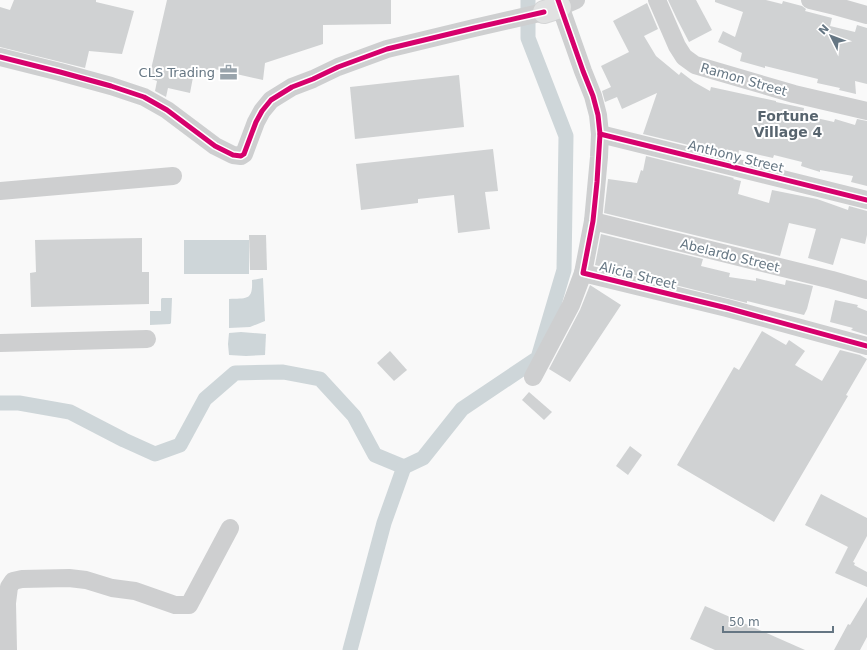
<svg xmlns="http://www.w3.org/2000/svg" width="867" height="650" font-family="'DejaVu Sans',sans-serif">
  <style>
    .water { fill: #ced6d9 }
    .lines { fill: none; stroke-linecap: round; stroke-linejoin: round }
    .canal { stroke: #ced6d9; stroke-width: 15 }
    .building { fill: #d0d2d3 }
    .major-casing { stroke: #d5d6d7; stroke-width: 24 }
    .minor { stroke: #cecfd0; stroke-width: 18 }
    .major { stroke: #e1e2e2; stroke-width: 22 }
    .cycleway-casing { stroke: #fff; stroke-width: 8 }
    .cycleway { stroke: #d6006c; stroke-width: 5 }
    .labels { text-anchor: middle; stroke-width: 4; stroke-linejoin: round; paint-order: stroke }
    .poi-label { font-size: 13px; fill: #657683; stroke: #fff; text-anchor: end }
    .street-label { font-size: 13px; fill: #657683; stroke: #fff }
    .neighbourhood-label { font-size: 14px; font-weight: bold; fill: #57646e; stroke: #fff }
  </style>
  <rect width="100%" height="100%" fill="#f9f9f9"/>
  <g class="water">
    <rect x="184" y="240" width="65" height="34"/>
    <path d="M263,278l2,43 -15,6 -21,1v-29c18,-1 24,2 23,-19z"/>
    <path d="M162,298h10l-1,25 -1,1 -20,1v-14h11v-12z"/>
    <path d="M241,332l25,2 -1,21 -19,1 -17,-1 -1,-11 1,-11z"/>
  </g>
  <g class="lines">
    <g class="canal">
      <path d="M0,403h19l51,9 54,28 31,14 25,-9 25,-46 30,-26 48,-1 37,7 34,37 21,39 29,12 19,-9 39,-49 76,-51 26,-88 2,-134 -38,-98v-38"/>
      <path d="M350,650l34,-127 20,-56"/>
    </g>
  </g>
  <g class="building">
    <path d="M14,0h82v2l38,9 -12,43 -33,-3 -4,17 -85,-21v-40l10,3z"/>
    <path d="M167,0h224v24l-68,1v19l-58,19 -2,17 -53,-12 -1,7 -15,-3 -4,21 -22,-5 -2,9 -11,-6 2,-10 -8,-3z"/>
    <path d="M668,0h28l16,30 -23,12 -12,-23z"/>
    <path d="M715,0h51l16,4 1,-3 19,5 4,3 -1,2 27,7 -2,8 25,6 2,-7 10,3v56l-12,-3 1,13 -17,-4 1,-2 -23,-5 1,-4 -53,-13v2l-25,-7 2,-8 -24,-11 5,-11 12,6 8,-25 -28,-10z"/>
    <path d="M647,3l11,26 -14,7 12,20 23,19 2,-3 13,10 16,9 1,-4 65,14v1l28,6 -1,7 31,7 1,-3 20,6 2,-6 10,2v65l-16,-4 2,-6 -33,-6v2l-19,-6 1,-4 -28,-7 -1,3 -34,-8 -1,7 -95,-23 14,-41 -35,16 -5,-12 -12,5 -3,-11 9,-4 -10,-21 28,-14 -16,-31z"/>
    <path d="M459,75l5,52 -109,12 -5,-52z"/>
    <path d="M493,149l5,42 -13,1 5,37 -32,4 -4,-38 -36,4v4l-57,7 -5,-46z"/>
    <path d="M646,156l88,22 -1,1 8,2 -3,13 31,9 3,-13 45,9 31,11 1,-4 18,5v24l-2,9 -24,-6 -8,27 -25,-7 8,-29 -27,-6 -9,33 -176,-43 4,-34 29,4 4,-13 2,1z"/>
    <path d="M601,234l102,25 -2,7 29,7 -1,4 27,4v-3l29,7 1,-5 27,6 -6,23 -3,6 -57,-14v2l-152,-38z"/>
    <path d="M249,235h17l1,35h-17z"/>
    <path d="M142,238v34h7v32l-118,3 -1,-34 6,-1 -1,-32z"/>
    <path d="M590,285l31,20 -51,77 -21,-13 31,-59z"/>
    <path d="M835,300l23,5 -1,2 10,4v24l-16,-5 2,-2 -23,-6z"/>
    <path d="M762,331l24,14 3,-5 16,11 -10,14 27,16 18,-31 20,5 7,4 -21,36 2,1 -74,126 -97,-57 57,-98 5,3z"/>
    <path d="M390,351l17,19 -13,11 -17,-18z"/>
    <path d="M529,392l23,20 -8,8 -22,-20z"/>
    <path d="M630,446l12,9 -14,20 -12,-9z"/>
    <path d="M821,494l46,24v18l-14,26 2,1 -1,2 13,7v15l-32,-14 13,-26 -43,-22z"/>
    <path d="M867,597v40l-7,13h-26l14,-26 2,1z"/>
    <path d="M705,606l100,44h-90l-25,-11z"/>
  </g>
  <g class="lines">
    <defs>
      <path id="major" d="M544,12l16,-5"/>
    </defs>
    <use href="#major" class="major-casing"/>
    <g class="minor">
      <path d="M657,0l20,46 7,11 11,8 99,29 73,17"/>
      <path d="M810,0l25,6 32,9"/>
      <path d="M560,7l16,-7"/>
      <path d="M0,57l60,15 51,14 33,11 23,13 48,36 18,9 8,1 3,-2 12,-32 6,-11 9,-11 21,-13 21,-8 25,-12 49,-18 87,-21 70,-16"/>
      <path d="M600,134l267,66"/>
      <path d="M0,191l173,-15"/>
      <path d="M593,221l239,59 35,10"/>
      <path d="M583,273l144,35 140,38"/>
      <path d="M0,343l147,-4"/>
      <path d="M533,377l38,-72 12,-32 10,-52 6,-64 1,-23 -2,-19 -5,-19 -10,-25 -25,-71"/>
      <path d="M8,650l-1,-47 2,-16 4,-6 9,-2 47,-1 17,2 26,8 23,3 40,14h14l41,-77"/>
    </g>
    <use href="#major" class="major"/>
    <defs>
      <g id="cycleway">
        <path d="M558,0l25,71 10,25 5,19 2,19 -3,48 -4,39 -10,52 144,35 140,38"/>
        <path d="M0,57l60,15 51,14 33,11 23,13 48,36 18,9 8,1 3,-2 12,-32 6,-11 9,-11 21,-13 21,-8 25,-12 49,-18 87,-21 70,-16"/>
        <path d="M600,134l267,66"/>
      </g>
    </defs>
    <use href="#cycleway" class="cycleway-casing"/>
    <use href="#cycleway" class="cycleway"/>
  </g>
  <defs>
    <symbol id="office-bare" viewBox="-9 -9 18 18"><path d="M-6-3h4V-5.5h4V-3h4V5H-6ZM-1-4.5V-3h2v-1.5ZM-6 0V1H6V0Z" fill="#99a4ac" stroke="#fff" stroke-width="2.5" paint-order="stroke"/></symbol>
  </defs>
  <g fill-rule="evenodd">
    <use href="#office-bare" x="216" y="60" width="25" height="25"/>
  </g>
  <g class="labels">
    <g class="poi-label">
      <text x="215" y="77">CLS Trading</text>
    </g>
    <g class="street-label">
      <text transform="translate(744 79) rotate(16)" y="5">Ramon Street</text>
      <text transform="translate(736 156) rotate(14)" y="5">Anthony Street</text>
      <text transform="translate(730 255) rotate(14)" y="5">Abelardo Street</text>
      <text transform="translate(638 275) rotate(14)" y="5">Alicia Street</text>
    </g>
    <g class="neighbourhood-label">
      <text x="788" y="121">Fortune<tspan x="788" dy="16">Village 4</tspan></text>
    </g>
  </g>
  <g transform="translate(831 36) rotate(312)" stroke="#ffffff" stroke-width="3" paint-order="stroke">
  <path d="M0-3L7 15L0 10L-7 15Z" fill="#657683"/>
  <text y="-6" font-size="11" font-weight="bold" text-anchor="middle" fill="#657683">N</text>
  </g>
  <path d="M723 626v6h110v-6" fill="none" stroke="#657683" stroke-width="2"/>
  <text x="729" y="626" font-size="12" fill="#657683" stroke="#ffffff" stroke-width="3" paint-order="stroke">50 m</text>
</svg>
